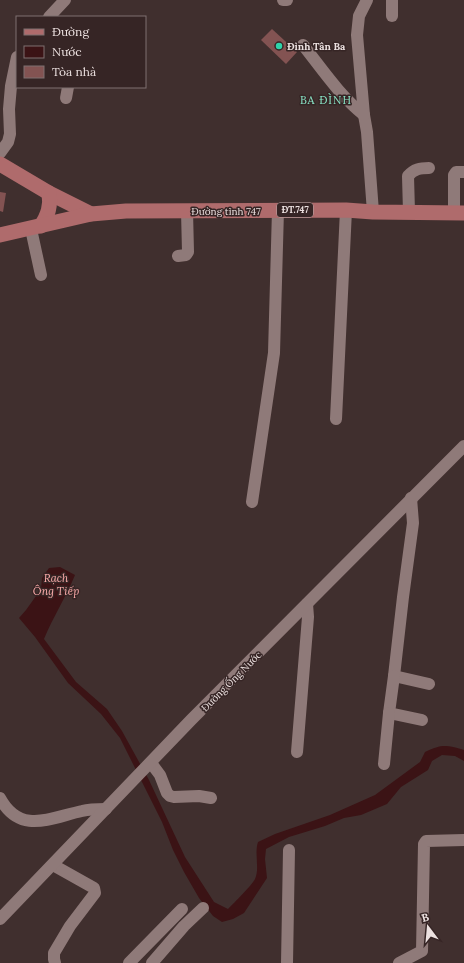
<svg xmlns="http://www.w3.org/2000/svg" width="464" height="963" font-family="Lora,serif">
  <style>
    .water { fill: #3b1315 }
    .building { fill: #835352 }
    .lines { fill: none; stroke-linecap: round; stroke-linejoin: round }
    .minor { stroke: #8f7a79; stroke-width: 12 }
    .major { stroke: #af6b6c; stroke-width: 15 }
    .poi-dot { fill: #2fd4aa; stroke: #362525; stroke-width: 1.5 }
    .labels { text-anchor: middle; stroke-width: 3; stroke-linejoin: round; paint-order: stroke }
    .shield { fill: #362525; stroke: #b5a9a8; stroke-width: 1 }
    .shield-label { font-size: 9px; font-weight: bold; fill: #ece1e0 }
    .poi-label { font-size: 10px; font-weight: bold; fill: #ece1e0; stroke: #362525; text-anchor: start }
    .street-label { font-size: 10px; fill: #ece1e0; stroke: #362525 }
    .neighbourhood-label { font-size: 11px; letter-spacing: 1px; fill: #8ae7c8; stroke: #362525 }
    .water-label { font-size: 11px; font-style: italic; fill: #fcacab; stroke: #362525 }
  </style>
  <rect width="100%" height="100%" fill="#402f2e"/>
  <path class="water" d="M60,567l15,8c-9,22 -22,42 -31,64l32,43 31,27 15,22 27,49 36,77 29,45 14,7c6,-6 24,-24 27,-30 5,-11 -1,-25 3,-37l17,-8 55,-19 45,-20 45,-33 5,-10c17,-8 21,-7 39,-2v11l-9,-5 -13,-1 -10,6 -4,9 -27,17 -14,17 -26,11 -17,3 -19,8 -36,11 -23,12 -1,10 2,19 -23,35 -11,6 -11,3 -9,-6 -14,-18 -15,-26 -11,-22 -11,-28 -42,-84 -19,-24 -33,-31 -33,-46 -16,-19 7,-8 15,-21 1,-11 7,-10z"/>
  <g class="building">
    <path d="M272,29l25,23 -11,12 -25,-24z"/>
    <path d="M0,192l6,1 -3,19 -3,-1z"/>
  </g>
  <g class="lines">
    <g class="minor">
      <path d="M283,0h4"/>
      <path d="M367,0l-8,16 -2,19 7,80 3,17 6,80"/>
      <path d="M392,0v16"/>
      <path d="M49,17l16,-17"/>
      <path d="M303,45c19,24 37,51 61,70"/>
      <path d="M66,98l2,-11"/>
      <path d="M0,153l8,-11 2,-8 -1,-25 2,-23 6,-29"/>
      <path d="M409,212l-1,-36c6,-7 12,-8 21,-8"/>
      <path d="M454,213v-38l2,-3h8"/>
      <path d="M31,229l10,46"/>
      <path d="M178,256l8,-1 2,-3 -1,-41"/>
      <path d="M336,419l10,-209"/>
      <path d="M411,498l2,25 -10,74 -9,79 35,8"/>
      <path d="M252,502l22,-149 4,-143"/>
      <path d="M394,676l-5,37 33,7"/>
      <path d="M297,752l11,-135 -1,-13"/>
      <path d="M151,763l9,12 7,18 3,3 4,1 25,-1 12,2"/>
      <path d="M384,764l5,-51"/>
      <path d="M0,798c20,37 50,20 82,13 8,-2 16,-2 24,-2"/>
      <path d="M53,865l41,23 1,5 -25,33 -16,27v6l1,4"/>
      <path d="M0,919l191,-199 273,-274"/>
      <path d="M129,963l53,-54"/>
      <path d="M152,963l32,-37 19,-18"/>
      <path d="M287,963l2,-113"/>
      <path d="M399,963l23,-12 2,-107 2,-3 38,-1"/>
    </g>
    <g class="major">
      <path d="M0,164l49,29 42,21"/>
      <path d="M41,226c7,-11 10,-20 8,-33"/>
      <path d="M0,235l91,-21 35,-3 220,-1 27,2 91,1"/>
    </g>
  </g>
  <circle class="poi-dot" cx="279" cy="46" r="4"/>
  <g class="labels">
    <rect class="shield" x="277" y="203" width="36" height="14" rx="3"/>
    <g class="shield-label">
      <text x="295" y="213">ĐT.747</text>
    </g>
    <g class="poi-label">
      <text x="287" y="50">Đình Tân Ba</text>
    </g>
    <g class="street-label">
      <text x="226" y="215">Đường tỉnh 747</text>
      <text transform="translate(231 681) rotate(-45)" y="4">Đường Ống Nước</text>
    </g>
    <g class="neighbourhood-label">
      <text x="326" y="104">BA ĐÌNH</text>
    </g>
    <g class="water-label">
      <text x="56" y="582">Rạch<tspan x="56" dy="13">Ông Tiếp</tspan></text>
    </g>
  </g>
  <rect x="16" y="16" width="130" height="72" fill="#362525" stroke="#7f7070"/>
  <rect x="24" y="29" width="20" height="6" fill="#af6b6c" stroke="#7f7070"/>
  <text x="52" y="36" font-size="12" fill="#ece1e0">Đường</text>
  <rect x="24" y="46" width="20" height="12" fill="#3b1315" stroke="#7f7070"/>
  <text x="52" y="56" font-size="12" fill="#ece1e0">Nước</text>
  <rect x="24" y="66" width="20" height="12" fill="#835352" stroke="#7f7070"/>
  <text x="52" y="76" font-size="12" fill="#ece1e0">Tòa nhà</text>
  <g transform="translate(428 927) rotate(344)" stroke="#362525" stroke-width="3" paint-order="stroke">
  <path d="M0-3L7 15L0 10L-7 15Z" fill="#ece1e0"/>
  <text y="-6" font-size="11" font-weight="bold" text-anchor="middle" fill="#ece1e0">B</text>
  </g>
</svg>
